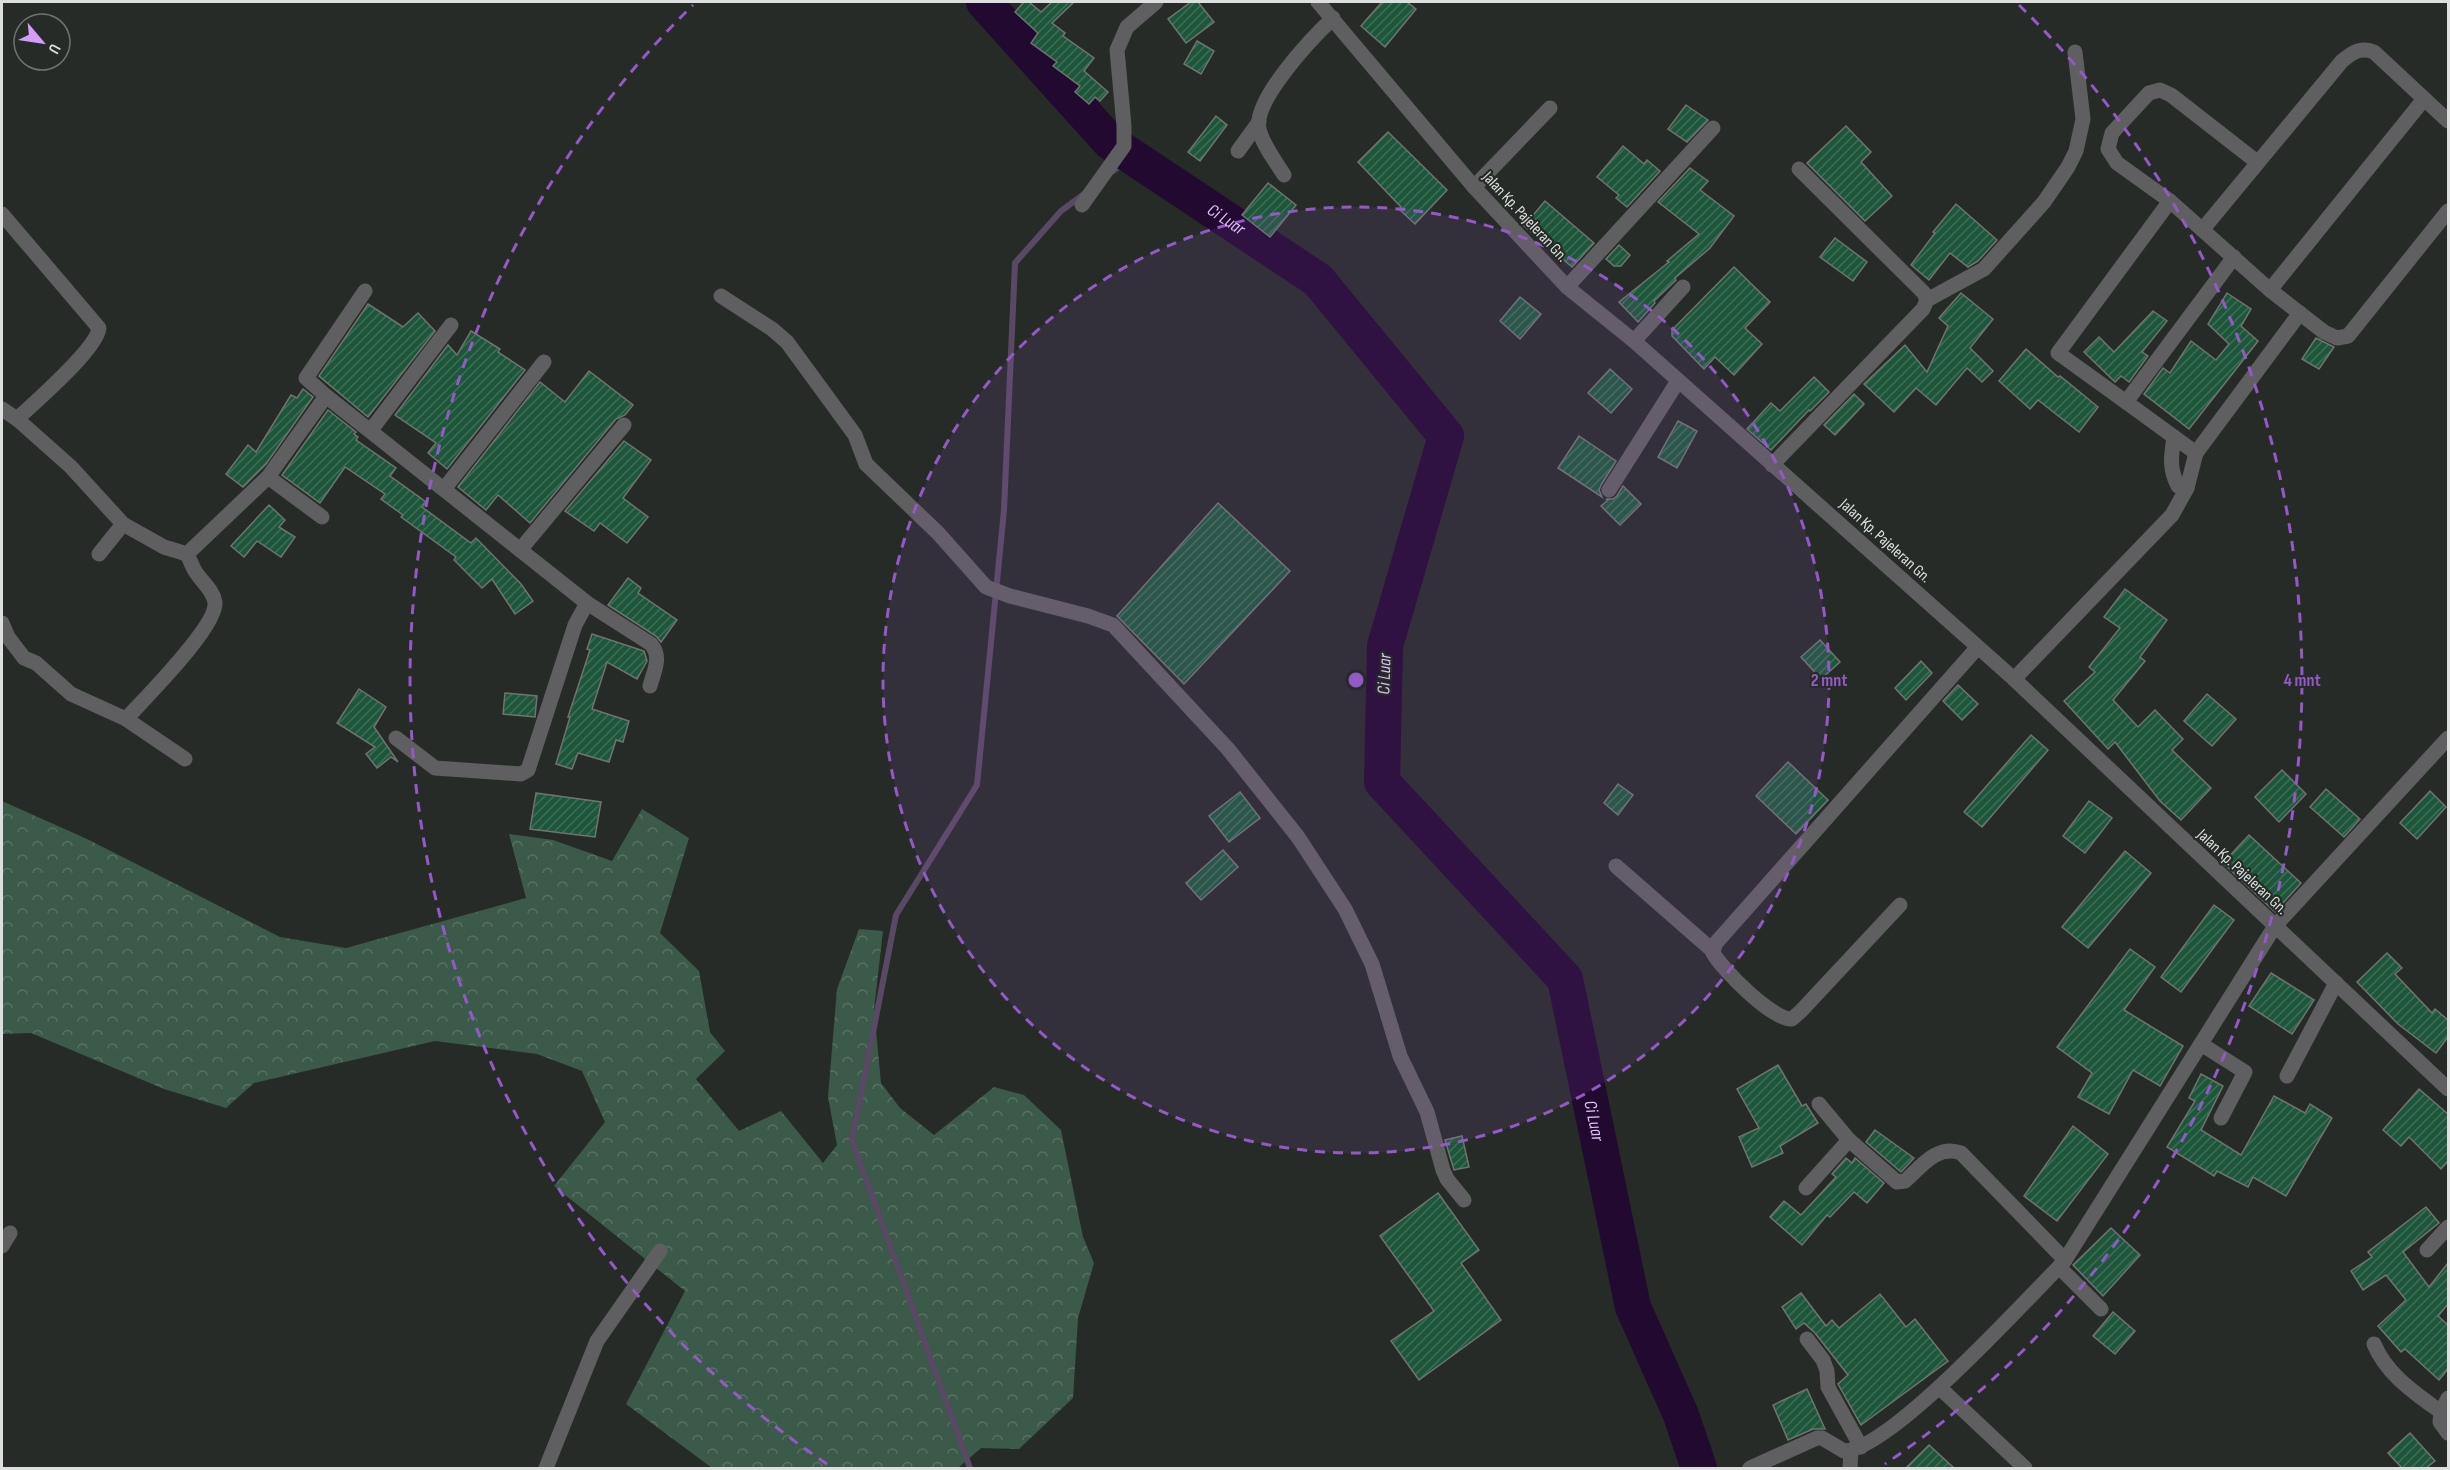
<svg xmlns="http://www.w3.org/2000/svg" width="2450" height="1470" font-family="'Sofia Sans Condensed',sans-serif">
  <style>
    .forest { fill: url(#forest-crowns) }
    .lines { fill: none; stroke-linecap: round; stroke-linejoin: round }
    .stream { stroke: #594964; stroke-width: 6 }
    .river { stroke: #210930; stroke-width: 36 }
    .building { fill: url(#building-hatch); stroke: #6f7471; stroke-width: 1.5 }
    .minor { stroke: #5f5e60; stroke-width: 15 }
    .ring { fill: none; stroke: #9359c6; stroke-width: 3; stroke-dasharray: 10 8 }
    .labels { text-anchor: middle; stroke-width: 4.5; stroke-linejoin: round; paint-order: stroke }
    .street-label { font-size: 16px; fill: #dcdfdd; stroke: #272b28 }
    .water-label { font-size: 18px; font-style: italic; fill: #dfbff8; stroke: #272b28 }
    .centre { fill: #9359c6; stroke: #272b28; stroke-width: 3 }
    .ring-label { font-size: 18px; text-anchor: middle; font-weight: bold; fill: #9359c6; stroke: #272b28; stroke-width: 4.5; stroke-linejoin: round; paint-order: stroke }
  </style>
  <defs>
    <pattern id="forest-crowns" width="20" height="18" patternUnits="userSpaceOnUse" patternTransform="scale(1.5)"><rect width="20" height="18" fill="#3b5a49"/><path d="M2 6a3 3 0 1 1 6 0M12 15a3 3 0 1 1 6 0" fill="none" stroke="#577163"/></pattern>
    <pattern id="building-hatch" width="6" height="6" patternUnits="userSpaceOnUse" patternTransform="scale(1.5)"><rect width="6" height="6" fill="#1e563b"/><path d="M-1 1l2-2M0 6l6-6M5 7l2-2" fill="none" stroke="#3e6e57"/></pattern>
  </defs>
  <rect width="100%" height="100%" fill="#272b28"/>
  <path class="forest" d="M2,801l85,38 193,98 66,11 180,-50 -17,-64 44,6 59,21 30,-52 47,29 -29,95 39,38 11,61 15,19 -29,28 43,52 42,-20 42,52 14,-18 -9,-48 9,-108 22,-60 24,2 -9,78 7,74 19,25 34,27 60,-48 30,8 37,35 22,107 11,26 -16,55 -5,80 -54,51 -38,-1 -23,20h-246l-86,-64 59,-113 -131,-105 51,-64 -23,-51 -45,-17 -102,-13 -181,42 -28,25 -62,-19 -133,-56 -29,1z"/>
  <g class="lines">
    <g class="stream">
      <path d="M1113,171l19,-14"/>
      <path d="M970,1468l-118,-328 44,-225 81,-130 27,-275 11,-247 46,-52 23,-17"/>
    </g>
    <path class="river" id="s1" d="M984,2l126,140 208,138 128,156 -61,210 -3,136 183,197 68,328 48,108 18,53"/>
  </g>
  <g class="building">
    <path d="M1024,2h5l12,10 11,-10h22l-22,21 13,10 -2,3 31,22 -10,13 24,21 -8,9 -5,-4 -6,7 -14,-12 5,-6 -27,-20 4,-4 -26,-19 7,-10 -23,-21z"/>
    <path d="M1191,2h7l16,20 -28,21 -18,-24z"/>
    <path d="M1382,2h25l9,7 -31,38 -24,-21z"/>
    <path d="M1197,41l17,10 -13,23 -17,-10z"/>
    <path d="M1686,105l22,15 -21,22 -19,-13z"/>
    <path d="M1216,116l11,9 -27,36 -12,-9z"/>
    <path d="M1846,126l25,26 -10,10 31,34 -27,25 -58,-58z"/>
    <path d="M1388,132l59,58 -32,34 -16,-15 2,-2 -43,-45z"/>
    <path d="M1623,146l21,18 3,-4 13,11 -33,36 -11,-9 3,-3 -22,-18z"/>
    <path d="M1690,168l18,13 -8,9 34,26 -24,32 -35,30 1,2 -22,21 1,2 -17,19 -19,-20 50,-40 -2,-1 32,-27 -41,-32z"/>
    <path d="M1268,183l28,22 -26,32 -28,-22z"/>
    <path d="M1545,201l49,42 -22,24 -48,-41z"/>
    <path d="M1956,204l41,36 -19,21 -10,6 -18,-14 -21,27 -18,-15 24,-32 -2,-1z"/>
    <path d="M1835,238l32,24 -14,19 -33,-24z"/>
    <path d="M1619,245l11,10 -9,11h-7l-8,-7z"/>
    <path d="M1734,267l36,35 -25,26 17,16 -28,31 -19,-18 -11,12 -32,-33v-6z"/>
    <path d="M1961,293l32,26 -23,29 23,23 -11,11 -15,-14 -31,37 -20,-17 -22,24 -30,-28 41,-39 22,27 21,-46 -9,-8z"/>
    <path d="M2227,293l24,16 -10,17 17,15 -69,88 -45,-35 19,-26 7,5 21,-32 25,19 13,-16 -21,-20z"/>
    <path d="M1520,297l21,17 -21,25 -20,-18z"/>
    <path d="M368,304l35,23 15,-14 17,18 -67,86 -49,-41z"/>
    <path d="M2153,311l14,10 -25,31 6,4 -19,26 -8,-6 -6,6 -31,-30 15,-15 15,15z"/>
    <path d="M471,331l29,18 -2,3 27,18 -78,99 -19,-16 8,-10 -41,-28 53,-70 9,10z"/>
    <path d="M2316,338l18,9 -15,22 -17,-10z"/>
    <path d="M2026,349l32,28 2,-1 38,31 -19,25 -41,-32 -8,9 -31,-28z"/>
    <path d="M1610,369l22,20 -21,24 -23,-20z"/>
    <path d="M589,371l44,34 -8,10 -9,4 -86,104 -32,-28 -12,15 -28,-23 82,-105 25,20z"/>
    <path d="M1814,377l15,15 -19,19 -1,-1 -38,40 -24,-21 24,-26 9,8z"/>
    <path d="M303,389l10,8 -47,67 -23,23 -17,-13 22,-29 8,7 35,-57 6,3z"/>
    <path d="M1854,394l10,10 -29,31 -11,-10z"/>
    <path d="M328,410l28,22 -2,2 4,3 -2,3 40,28 -6,8 36,26 -4,5 49,36 5,-5 45,46 12,17 -18,13 -23,-35 -10,9 -28,-28 2,-3 -55,-40 2,-2 -22,-16 4,-5 -40,-27 -25,36 -38,-28z"/>
    <path d="M1678,421l19,10 -20,37 -19,-11z"/>
    <path d="M1579,436l37,25 -15,24 -2,5 3,7 -44,-29z"/>
    <path d="M624,441l27,19 -28,38 25,19 -21,26 -27,-20 -6,8 -29,-20z"/>
    <path d="M1623,486l18,18 -21,21 -19,-19 7,-6 -2,-1h7l4,-3z"/>
    <path d="M1218,503l72,68 -106,113 -67,-68z"/>
    <path d="M269,505l16,15 -6,7 16,10 -14,20 -24,-16 -13,16 -13,-11z"/>
    <path d="M628,578l13,10 -3,5 39,27 -16,22 -5,-6 -48,-31z"/>
    <path d="M2125,589l42,31 -27,37 5,4 -32,39 25,27 17,-17 28,29 -11,11 39,38 -30,32 -21,-19 -45,-59 -7,7 -44,-48 31,-29 -6,-5 31,-39 -16,-11z"/>
    <path d="M592,634l52,17 3,10 -10,18 -30,-17 -15,47 37,12 -6,21 -7,-2 -7,22 -31,-9 -6,16 -16,-5 14,-47h-2l22,-67 -3,-1z"/>
    <path d="M1820,640l20,22 -19,17 -20,-22z"/>
    <path d="M1921,661l11,12 -26,27 -11,-12z"/>
    <path d="M1958,685l20,19 -16,16 -19,-19z"/>
    <path d="M359,689l27,18 -12,20 24,35 -7,-5 -14,11 -11,-14 9,-7 -38,-24z"/>
    <path d="M505,693l32,3 -2,21 -32,-3z"/>
    <path d="M2207,694l29,25 -24,27 -28,-25z"/>
    <path d="M2031,735l17,15 -66,77 -18,-15z"/>
    <path d="M1788,762l40,38 -32,34 -40,-38z"/>
    <path d="M2282,770l24,24 -27,28 -24,-25z"/>
    <path d="M1618,784l15,11 -15,20 -14,-12z"/>
    <path d="M2326,789l34,30 -16,18 -34,-30z"/>
    <path d="M2430,791l16,16 -29,32 -17,-16z"/>
    <path d="M1240,792l20,26 -31,24 -20,-26z"/>
    <path d="M536,793l65,9 -6,35 -65,-8z"/>
    <path d="M2089,801l23,17 -27,35 -22,-17z"/>
    <path d="M2249,835l52,48 -26,29 -52,-49z"/>
    <path d="M1223,850l15,17 -37,33 -15,-17z"/>
    <path d="M2125,851l26,22 -63,75 -26,-21z"/>
    <path d="M2214,905l20,15 -53,72 -20,-15z"/>
    <path d="M2130,949l25,18 -31,43 59,36 -23,40 -27,-16 -24,44 -31,-17 14,-24 -35,-26z"/>
    <path d="M2387,953l15,15 -7,6 37,39 3,-4 13,11v17l-12,16 -38,-29 -41,-42z"/>
    <path d="M2271,973l43,27 -22,34 -43,-28z"/>
    <path d="M1778,1065l24,41 4,-2 12,19 -38,23 3,7 -31,14 -13,-30 20,-9 -22,-39z"/>
    <path d="M2201,1074l22,12 -22,44 40,25 33,-59 31,17 5,-9 22,14 -46,78 -33,-19 -5,10 -31,-16 -3,5 -47,-29 28,-46 -6,-3z"/>
    <path d="M2419,1089l29,25v47l-7,8 -32,-32 -8,9 -18,-16z"/>
    <path d="M2073,1126l35,28 -51,67 -33,-25z"/>
    <path d="M1875,1130l39,28 -13,14 -35,-30z"/>
    <path d="M1462,1136l7,31 -15,3 -9,-30z"/>
    <path d="M1846,1158l6,5 3,-5 29,25 -17,20 -13,-11 -24,25 -3,-2 -25,30 -32,-28 14,-16 17,14 35,-38 -4,-3z"/>
    <path d="M1438,1193l41,57 -18,13 40,57 -82,60 -28,-39 43,-30 -54,-75z"/>
    <path d="M2426,1207l13,16 -36,29 26,35 19,-24v41l-10,12 10,9v44l-9,11 -34,-31 -4,3 -23,-26 28,-26 -20,-25 -23,15 -12,-19 21,-14 -4,-5z"/>
    <path d="M2111,1228l29,27 -37,41 -30,-31z"/>
    <path d="M1801,1293l25,33 6,-6 7,8 41,-34 26,33 9,-8 33,42 -87,64 -23,-41 10,-9 -33,-42 -11,-10 -8,6 -14,-22z"/>
    <path d="M2113,1312l22,19 -20,23 -22,-18z"/>
    <path d="M1807,1389l18,40h-12l-25,11 -15,-35z"/>
    <path d="M2410,1433l25,28 -9,7h-24l-14,-15z"/>
    <path d="M1929,1445l25,23h-48z"/>
  </g>
  <g class="lines">
    <g class="minor">
      <path d="M1318,2l156,185 93,100 67,54 380,338 434,410"/>
      <path d="M1238,151l21,-29"/>
      <path d="M2257,162l-86,-67 -11,-5 -11,3 -37,40 -4,16 9,14 53,38 100,89 54,42 13,6 11,-2 100,-125"/>
      <path d="M1284,175c-9,-15 -21,-29 -25,-46 -6,-29 53,-91 74,-111"/>
      <path d="M1474,187l76,-79"/>
      <path d="M1082,205l42,-59v-20l-7,-76 10,-23 29,-25"/>
      <path d="M2,214l97,114c-2,21 -64,74 -82,91"/>
      <path d="M2203,229l139,-168c11,-9 18,-14 32,-9l74,69"/>
      <path d="M1567,287l146,-159"/>
      <path d="M2270,290l154,-191"/>
      <path d="M365,291l-59,87 20,18 261,207 64,41c11,13 3,27 -1,42"/>
      <path d="M721,296l51,33 15,13 68,93 11,29 72,69 48,54 24,9 78,20 25,9 115,124 70,88 47,72 27,55 28,92 27,56 16,58 4,9 17,21"/>
      <path d="M1927,300l57,-31 60,-67 24,-35 8,-16 7,-32 -8,-67"/>
      <path d="M1634,341l49,-54"/>
      <path d="M2126,402l-68,-49 112,-152"/>
      <path d="M2,409l15,10 54,48 52,57 41,23 23,7 81,-77 58,-81"/>
      <path d="M371,430l80,-105"/>
      <path d="M2174,437c-3,19 -5,32 4,49l9,2"/>
      <path d="M2196,453l-70,-51 108,-145"/>
      <path d="M1772,465l151,-156 4,-9 -3,-7 -125,-124"/>
      <path d="M268,477l54,40"/>
      <path d="M444,489l100,-127"/>
      <path d="M1609,490l69,-109"/>
      <path d="M520,550l104,-125"/>
      <path d="M99,554l24,-30"/>
      <path d="M2,623l6,14 16,21 12,5 35,31 55,25 59,40"/>
      <path d="M2014,679l158,-164 15,-27 9,-35 104,-140"/>
      <path d="M126,719c18,-20 92,-93 89,-117 -2,-12 -14,-21 -20,-31 -3,-5 -5,-11 -8,-17"/>
      <path d="M396,738l39,30 86,6 7,-4 47,-145 12,-22"/>
      <path d="M1616,866l96,84"/>
      <path d="M1900,905l-99,106 -9,8c-20,1 -70,-50 -79,-66l2,-9 262,-296"/>
      <path d="M2201,1044l44,28 -24,46"/>
      <path d="M2287,1076l49,-93"/>
      <path d="M1819,1104l30,36 48,42 8,-1c16,-14 32,-37 56,-28l104,107"/>
      <path d="M1806,1188l43,-48"/>
      <path d="M2,1246l8,-13"/>
      <path d="M2427,1250l21,-23"/>
      <path d="M2059,1267l42,42"/>
      <path d="M1807,1339l16,21 4,11 1,16 33,60"/>
      <path d="M2374,1344c13,31 41,49 67,68"/>
      <path d="M1940,1388l85,80"/>
      <path d="M2448,1398l-7,14 -1,10 8,11"/>
      <path d="M546,1468l51,-127 63,-90"/>
      <path d="M1750,1468l67,-30h5l22,13c46,-1 178,-147 215,-184l6,-7 210,-334 173,-188"/>
      <path d="M1850,1468l1,-17"/>
    </g>
  </g>
  <circle cx="1356" cy="680" r="473" fill="#9359c6" fill-opacity=".12"/>
  <g class="ring">
    <circle cx="1356" cy="680" r="473"/>
    <path d="M827 1464A946 946 0 0 1 693 5M2019 5A946 946 0 0 1 1885 1464"/>
  </g>
  <g class="labels">
    <g class="street-label">
      <text transform="translate(1526 216) rotate(47)" y="6">Jalan Kp. Pajeleran Gn.</text>
      <text transform="translate(1886 540) rotate(42)" y="6">Jalan Kp. Pajeleran Gn.</text>
      <text transform="translate(2243 871) rotate(43)" y="6">Jalan Kp. Pajeleran Gn.</text>
    </g>
    <g class="water-label">
      <text dy="6" stroke="none"><textPath href="#s1" startOffset="328">Ci Luar</textPath></text>
      <text transform="translate(1384 674) rotate(-88)" y="6">Ci Luar</text>
      <text dy="6" stroke="none"><textPath href="#s1" startOffset="1408">Ci Luar</textPath></text>
    </g>
  </g>
  <circle cx="1356" cy="680" r="9" class="centre"/>
  <g class="ring-label">
    <text x="1829" y="686">2 mnt</text>
    <text x="2302" y="686">4 mnt</text>
  </g>
  <rect width="2450" height="1470" fill="none" stroke="#dcdfdd" stroke-width="6"/>
  <g transform="translate(42 42) rotate(119)"><circle r="28" fill="#272b28" stroke="#6f7370" stroke-width="1.5"/>
  <path d="M0-4.5L10 22L0 15L-10 22Z" fill="#d39cfc"/>
  <text y="-9" font-size="16" font-weight="bold" text-anchor="middle" fill="#dcdfdd">U</text>
  </g>
</svg>
